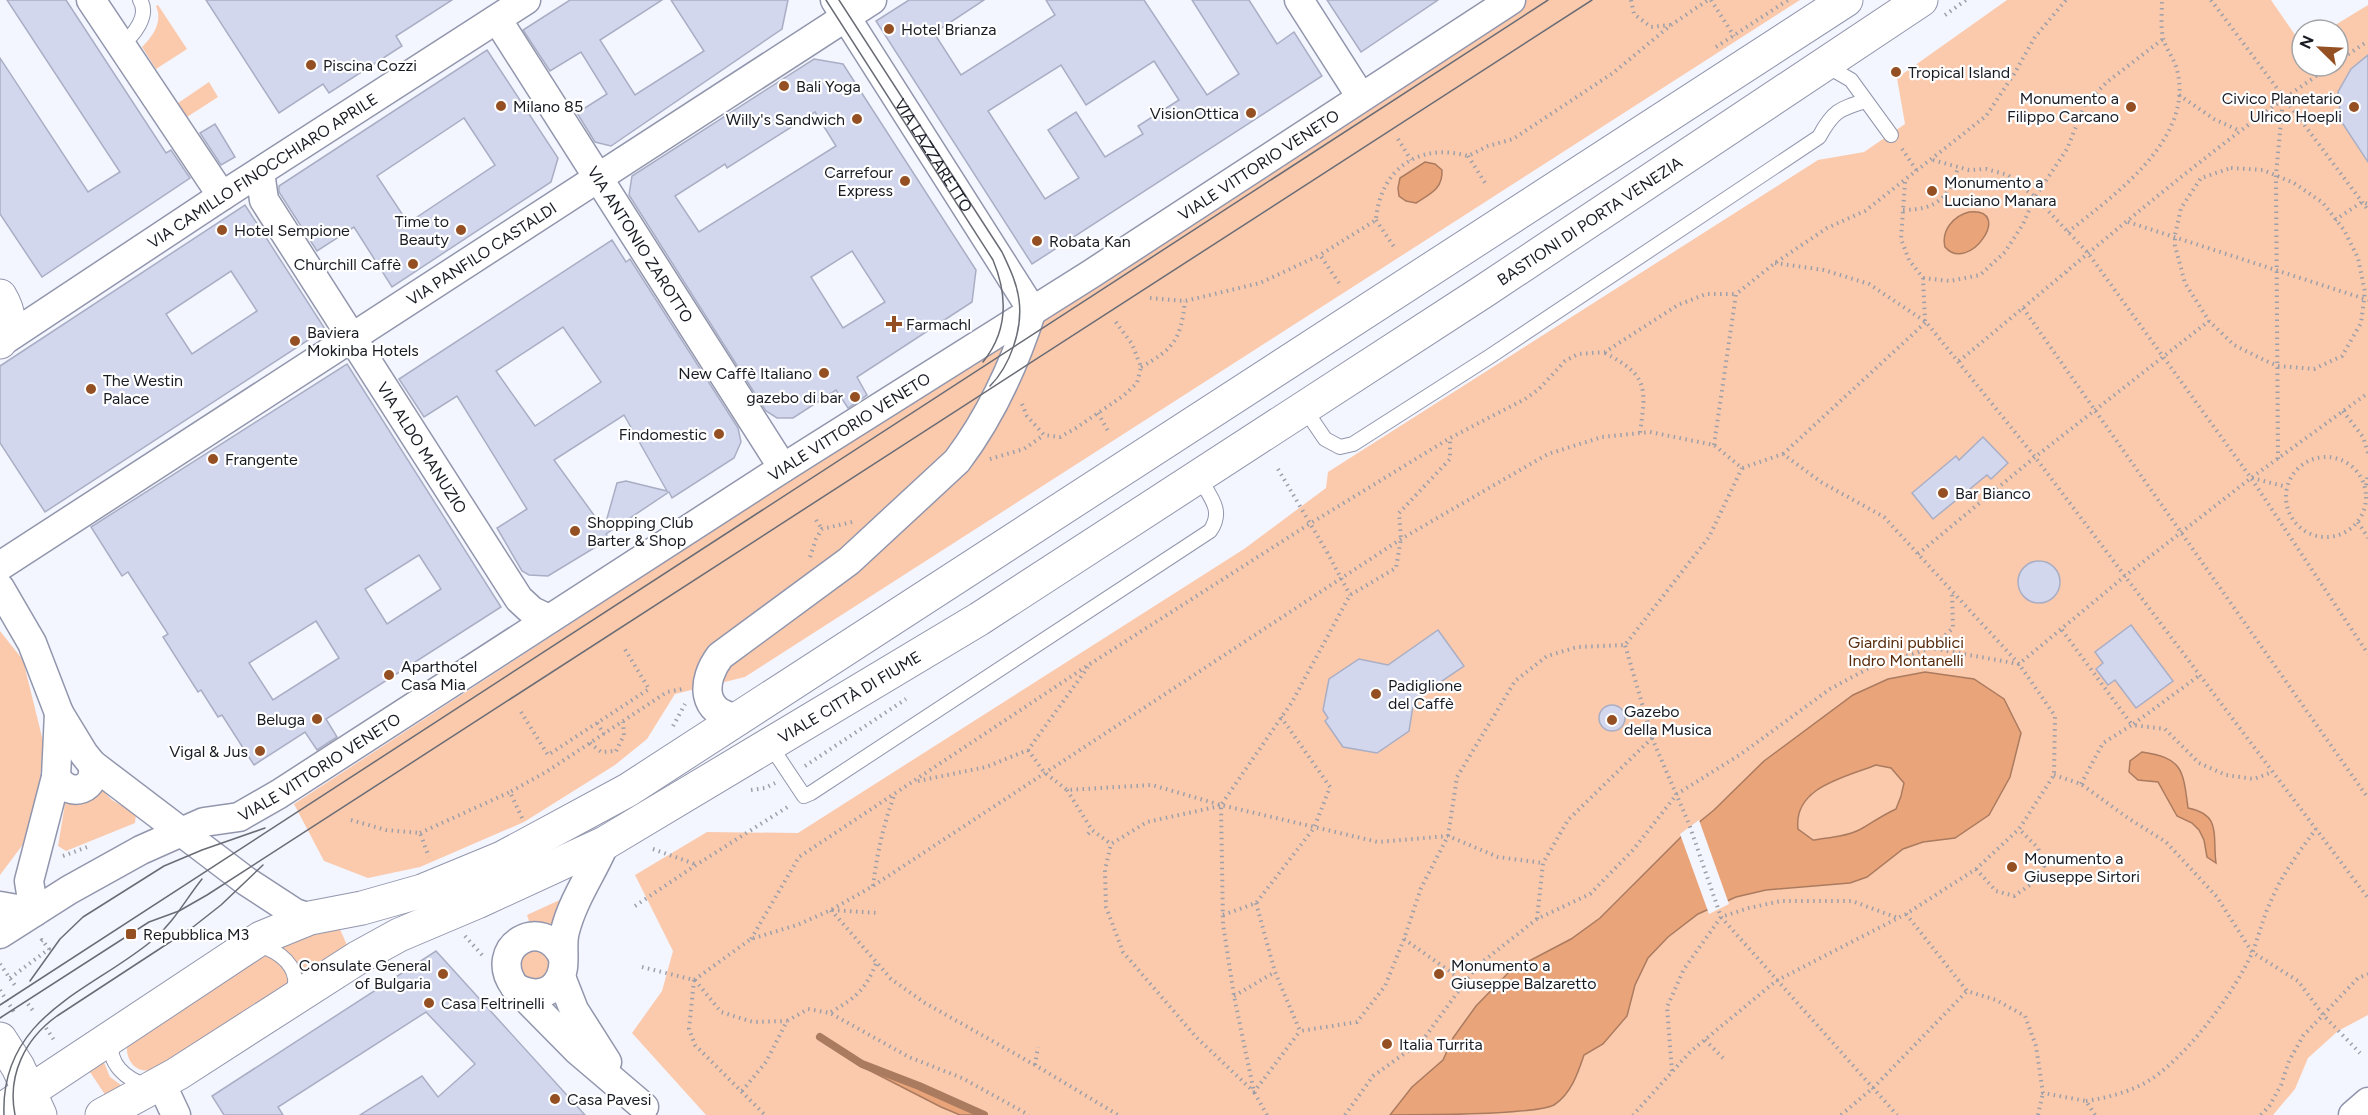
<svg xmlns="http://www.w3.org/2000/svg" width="2368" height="1115" font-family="Figtree,sans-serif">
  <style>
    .green { fill: #fbcaad }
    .water { fill: #eaa47a; stroke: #ab7b60; stroke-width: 1.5; fill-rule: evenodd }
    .pier { fill: #f3f5ff }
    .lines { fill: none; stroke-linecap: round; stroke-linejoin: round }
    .stream { stroke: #ab7b60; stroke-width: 8 }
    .building { fill: #d2d7ee; stroke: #a9aec4; stroke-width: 1.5; fill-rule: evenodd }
    .service-casing { stroke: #9296ac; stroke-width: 16 }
    .minor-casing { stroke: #9296ac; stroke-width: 31 }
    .tertiary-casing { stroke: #9296ac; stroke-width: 35 }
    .secondary-casing { stroke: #9296ac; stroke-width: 35 }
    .path { stroke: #9d9fa9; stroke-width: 4; stroke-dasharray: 1.5 4.5; stroke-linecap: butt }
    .service { stroke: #fff; stroke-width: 14 }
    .minor { stroke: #fff; stroke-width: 28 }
    .tertiary { stroke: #fff; stroke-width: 33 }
    .secondary { stroke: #fff; stroke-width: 33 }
    .tram { stroke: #6a6c75; stroke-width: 1.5 }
    .path-bridge { stroke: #9d9fa9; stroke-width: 4; stroke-dasharray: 1.5 4.5; stroke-linecap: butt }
    .poi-dot { fill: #945022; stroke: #fff; stroke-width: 2 }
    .labels { text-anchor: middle; stroke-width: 4.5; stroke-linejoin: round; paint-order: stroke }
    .poi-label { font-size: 16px; fill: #191b23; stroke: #fff; text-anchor: start }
    .street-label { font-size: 16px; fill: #191b23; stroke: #fff }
    .park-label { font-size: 16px; fill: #562909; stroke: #fff }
  </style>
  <rect width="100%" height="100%" fill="#f3f5ff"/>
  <g class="green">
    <path d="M1527,0h273l-1055,677 -70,17 -28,45 -32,26 -91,57 -104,45 -52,11 -44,-17 -30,-57z"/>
    <path d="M2007,0h264l31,45v21h36v-36h-11l41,-25v1010l-30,16 -30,27 -13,31 -22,26h-1567l-74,-82 30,-42 11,-40 -38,-76 72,-43 91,1 446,-284 82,-61 2,-16 490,-312 46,-8 41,-28 -8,-46z"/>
    <path d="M158,5l29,44 -31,20 -14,-22c11,-11 21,-25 14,-41z"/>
    <path d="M209,82l9,15 -31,20 -9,-14z"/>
    <path d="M0,631l23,29 20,81 -5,66 -14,36 -24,32z"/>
    <path d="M99,787l13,13 24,14 -1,9 -69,28 -8,-5 8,-48z"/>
    <path d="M564,898l-10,30 -24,-4 -3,-9z"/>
    <path d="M338,925l9,20 -188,123c-20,8 -34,-4 -32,-25l132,-90z"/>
    <path d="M525,946l26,6 -1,26 -25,5 -9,-26z"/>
    <path d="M103,1060l7,17 11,8 -2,3 -13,8 -18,-27z"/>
  </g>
  <g class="water">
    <path d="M1425,162l10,2 7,6c1,19 -12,24 -26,33l-10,-2 -7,-5 -1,-8 2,-10z"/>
    <path d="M1969,212c46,-5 0,63 -24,35 -4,-16 8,-31 24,-35z"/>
    <path d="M1925,672l49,7 30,20 17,34 -11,44 -21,38 -34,23 -32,4 -20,7 -36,28 -17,6 -84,7 -30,7 -38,17 -30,23 -20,21 -13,27 -8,31 -24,28 -19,11c-6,18 -13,39 -30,50 -21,10 -134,10 -164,10l22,-28 31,-27 10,-22 23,-32 34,-35 61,-32 29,-21 81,-81 33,-27 50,-49 89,-66 35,-16zM1876,765l15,3 13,15 -3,13 -5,13c-13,6 -23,13 -35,20 -13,7 -32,9 -48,11l-15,-11c-5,-42 48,-52 78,-64z"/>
    <path d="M2142,752c41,6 41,18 46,56 35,7 24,29 28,55l-9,-6 -3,-17 -5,-10 -7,-7 -15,-7 -19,-34 -20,-2 -9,-8 1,-11z"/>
    <path d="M820,1037l42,27 57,22 65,29h-24l-19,-8 -82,-42 -38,-25z"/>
  </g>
  <path class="pier" d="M1699,820l30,84 -20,10 -29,-80z"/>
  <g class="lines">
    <path class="stream" d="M820,1037l42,27 57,22 65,29"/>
  </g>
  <g class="building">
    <path d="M7,0h59l100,153 5,-3 19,28 -148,99 -42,-63v-156l88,134 32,-20z"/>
    <path d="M206,0h246l-56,36 6,10 -73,47 -6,-9 -44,29z"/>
    <path d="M570,0h92l-62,40 35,55 69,-44 -33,-51h117l-6,29 -171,117 -16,-4 -18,-29 30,-19 -26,-42 -31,19 -27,-41z"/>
    <path d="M909,0h75l-50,33 27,42 94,-60 -9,-15h98l63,95 32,-21 -47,-74h57l28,44 17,-12 28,44 -290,188 -156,-243zM1154,61l25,39 -41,26 5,8 -38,23 -29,-45 -28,18 31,48 -34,21 -57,-88 73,-46 25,40z"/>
    <path d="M1327,0h111l-77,52z"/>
    <path d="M487,50l71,108 -7,24 -159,105 -38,-60 -37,24 -38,-59v-6zM464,118l31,47 -87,58 -31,-47z"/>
    <path d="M2368,55v107l-27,-41 -3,-29 13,-23z"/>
    <path d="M814,59l29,5 133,206 -4,32 -115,75 10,18 -19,13 -12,-18 -43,28h-16l-11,-7 -137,-216 3,-19zM815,112l21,34 -137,86 -24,-36 50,-32 2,4zM852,251l33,51 -42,26 -32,-51z"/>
    <path d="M215,124l20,33 -14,8 -21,-32z"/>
    <path d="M245,205l80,124 -280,183 -45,-69v-77zM231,271l26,40 -65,43 -26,-40z"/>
    <path d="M612,240l14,22 4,-3 108,169 3,14 -7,16 -62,40 -3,-6 -63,42 3,5 -61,37 -19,-1 -7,-4 -25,-43 30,-19 -70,-113 -33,21 -25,-38zM563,327l38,55 -66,44 -39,-55zM624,415l43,76 -41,-10 -9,2 -13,46 -50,-69z"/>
    <path d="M347,364l154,243 -175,112 11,18 -20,13 -12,-18 -51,33 -32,-50 -4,2 -17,-27 -3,2 -35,-55 5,-3 -40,-62 -6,4 -31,-49zM419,555l22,34 -54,35 -22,-35zM316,621l23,37 -66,42 -24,-37z"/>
    <path d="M1983,437l25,26 -17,16 -4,-4 -54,44 -21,-26 44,-37 3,4z"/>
    <circle cx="2039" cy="582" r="21"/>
    <path d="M2131,625l42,56 -37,27 -21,-28 -7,5 -12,-16 7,-6 -8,-11z"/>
    <path d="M1438,630l26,36 -50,34 -5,31 -32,22 -34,-6 -18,-26 3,-3 -5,-8 6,-31 30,-20 29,6z"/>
    <circle cx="1612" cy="718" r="13"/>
    <path d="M436,951l149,164h-225l62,-39 16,21 37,-33 -49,-52 -148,95 5,8h-59l-12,-19z"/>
  </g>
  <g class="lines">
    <defs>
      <g id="service">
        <path d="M121,45c12,-9 29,-29 19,-45"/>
        <path d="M1825,65l26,15 40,55"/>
        <path d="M1304,408l21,31 15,8 13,-3 136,-87 330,-220c14,-26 20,-28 46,-36"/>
        <path d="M770,745l34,51 7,-3 399,-262c15,-21 -1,-35 -12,-55"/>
        <path d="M256,945c17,3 36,15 39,33 1,6 -2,14 -3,20"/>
        <path d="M112,1040c-5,24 14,39 35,46"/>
      </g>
      <g id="minor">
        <path d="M91,0l131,196"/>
        <path id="s1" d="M835,0l197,310"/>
        <path d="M1299,0l62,97"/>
        <path id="s2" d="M497,19l286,449"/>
        <path id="s3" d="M260,172l4,28 255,399 13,12 17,8"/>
        <path id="s4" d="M0,343l222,-147 304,-196"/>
        <path id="s5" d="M0,566l872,-566"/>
        <path d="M0,588l32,55 27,70 25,41 8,10 154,117 49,32 15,5"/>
        <path d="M738,718c-37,-4 -37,-37 -18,-62l129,-95 108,-100c34,-45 58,-98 75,-151"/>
        <path d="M56,777c14,23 43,12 36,-13"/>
        <path d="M0,906l34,6"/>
        <path d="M34,912l-5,-31 27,-104 3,-64"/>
        <path id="s6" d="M0,934l69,-44 72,-40 63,-28 35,-5 40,-23 504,-326 308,-194 420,-274"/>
        <path d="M563,957c-20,-44 -78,-10 -48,30l62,63 67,57"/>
        <path d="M561,977l13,33 33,52"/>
        <path d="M515,987c13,8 30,10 41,-3 13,-15 4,-36 9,-53 8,-32 28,-59 40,-88"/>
        <path d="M161,1083l15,32"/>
        <path d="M2353,1115l15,-13"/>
      </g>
      <g id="tertiary">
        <path d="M0,296c9,15 13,32 0,46"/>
        <path d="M0,1039l18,28 22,48"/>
      </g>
      <g id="secondary">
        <path d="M0,1111l261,-173 49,-20 52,-10 60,-17 80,-33 126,-68 1218,-790"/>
        <path id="s7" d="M102,1115l75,-41 182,-117 40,-22 78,-33 128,-59 374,-224 505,-328 437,-291"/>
      </g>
    </defs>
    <use href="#service" class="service-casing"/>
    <use href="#minor" class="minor-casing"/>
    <use href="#tertiary" class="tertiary-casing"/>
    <use href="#secondary" class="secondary-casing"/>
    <g class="path">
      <path d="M1631,0l3,14 17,13 19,-2"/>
      <path d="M1711,0l23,36"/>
      <path d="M2211,0l157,210"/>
      <path d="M1945,15l21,-15"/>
      <path d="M1716,47l72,-47"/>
      <path d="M2338,61l30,-20"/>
      <path d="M2179,95l35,24 26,12"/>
      <path d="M1398,139l13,21"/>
      <path d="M1902,149l15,22"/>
      <path d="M1468,156l19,30"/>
      <path d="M1933,160l36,10 17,-1 22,6 27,22 53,56 163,225 117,176"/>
      <path d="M2231,168l32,2 31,13 29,20 21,27 14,28 7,34 -4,31 -19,33 -28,13 -36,-3 -14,-6 -30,-15 -25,-24 -24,-38 -10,-37v-11l6,-27 20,-30z"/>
      <path d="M1905,182l-4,57 8,21 14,18 2,43"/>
      <path d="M1903,210c32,0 47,-12 55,-43"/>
      <path d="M1376,220l18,27"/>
      <path d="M2335,220l27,-18 6,2"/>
      <path d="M2128,222l240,78"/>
      <path d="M2068,232c45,-36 127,-93 109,-162 -2,-10 -10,-19 -13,-29 -4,-12 -2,-28 -2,-41"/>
      <path d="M1775,263l49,7 45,14 57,38 109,135 333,441"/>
      <path d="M1923,278l27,3 30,-6 25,-23 18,-28 12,-27 32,-48 18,-45 22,-22 56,-43"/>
      <path d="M1339,283l-19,-28 56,-35c4,-51 43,-78 92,-64l20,-10 25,-7 100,-66 58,-48 37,-25"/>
      <path d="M1150,298l35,3 75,-18 60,-28"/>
      <path d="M2023,308l345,490"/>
      <path d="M1605,353c44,23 41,35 35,80"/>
      <path d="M1959,361c122,-100 241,-207 372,-295"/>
      <path d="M1141,367c33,-18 40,-28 44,-66"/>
      <path d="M1022,404l5,12 17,19 16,2 16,-9 47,-32 14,-13 4,-16 -9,-23 -17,-23"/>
      <path d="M2343,411l20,26 5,16"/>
      <path d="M1098,413l10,18"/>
      <path d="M1714,445l22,-151 39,-31 52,-35 38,-17 121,-95 28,-42 21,-37 31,-37"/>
      <path d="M1783,454l143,-132"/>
      <circle cx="2326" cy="497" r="40"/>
      <path d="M990,459l34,-10 20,-14"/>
      <path d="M2278,459l-2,-284 7,-76"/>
      <path d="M1278,469l49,83"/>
      <path d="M2252,478l35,9"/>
      <path d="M2366,485l2,-10"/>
      <path d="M816,520l6,9"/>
      <path d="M2358,522l10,16"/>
      <path d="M1918,554l117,-97 174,-136"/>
      <path d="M810,557l6,-18 6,-10 30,-7"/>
      <path d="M2062,630l70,95 68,-50"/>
      <path d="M1932,647l21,-19 -1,-36"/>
      <path d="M521,712l27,43 101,-66 -26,-43"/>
      <path d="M597,723l7,11"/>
      <path d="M673,726l12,-22"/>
      <path d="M1652,738l37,86 32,93 176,198"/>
      <path d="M590,743l11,9 15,-1"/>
      <path d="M1028,750l16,22 23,18 85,-5 69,20 157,37 70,-6 50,21 45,6"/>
      <path d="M616,751l8,-16 -1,-13"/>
      <path d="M805,766l101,-67"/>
      <path d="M2054,775l27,9 47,34 38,24 51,55 35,55 46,29 26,35 36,37"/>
      <path d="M918,781l68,-14 42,-17 60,-83"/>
      <path d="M2081,784l22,-41 29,-18 33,4 34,34 27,12 28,4 18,-7"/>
      <path d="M751,790l14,-2 10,-5"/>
      <path d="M1067,790l25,40 19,14"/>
      <path d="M1220,806l-73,16 -36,22 -6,26 1,37 17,45 73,85 58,55 46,-61"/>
      <path d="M522,818l-12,-26 36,-20 121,-80 15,-3"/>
      <path d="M351,820l35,10 34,3 9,24"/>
      <path d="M420,833l90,-41"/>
      <path d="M1088,834l4,-4"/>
      <path d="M653,849l42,15"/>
      <path d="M63,856l27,-10"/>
      <path d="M1976,869l20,22 18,5 16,-11 14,-19 -6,-18 -19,-19"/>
      <path d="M873,886c4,-32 10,-60 21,-90"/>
      <path d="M1256,903l19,69 25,59 57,-9 28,-36 19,-47 17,-51 27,-52 9,-59 58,-96 32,-25 30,-9 48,-2 84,-108 33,-69"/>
      <path d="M635,906l61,-41 93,-59"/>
      <path d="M831,910l60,69 34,24 110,62 83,50"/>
      <path d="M832,910l46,3"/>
      <path d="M1906,914l61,77 29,9 29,16 11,30 7,47 43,8 9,14"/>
      <path d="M1223,915l33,-12 58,-75 16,-41 -49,-70"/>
      <path d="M1537,919l6,-56 25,-43 84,-82 -27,-93"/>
      <path d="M465,936l17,19"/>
      <path d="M751,939l48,-82 291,-193 221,-141 139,-85 75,-39 14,-10 26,-28 13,-7 27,-2 73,-47 28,-11h30"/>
      <path d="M1404,939l61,43"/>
      <path d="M0,964l16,23"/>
      <path d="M642,967l52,13 57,-41 46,-14 34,-15 42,-24 528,-347 147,-85 54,-17 48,-5 64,13 28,23 41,-14 38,28 63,35 135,147 36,52 -1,59 -35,54 -43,40 -70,45 -130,67 -86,71 -57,63"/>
      <path d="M10,978l39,-29 -7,-9 -2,2"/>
      <path d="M694,980l-5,49 6,16 70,70"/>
      <path d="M695,980l26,32 32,10 34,-1"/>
      <path d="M0,990l16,25"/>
      <path d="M1234,996l41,-24"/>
      <path d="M28,1004l6,8"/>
      <path d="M831,1012c26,-15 35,-23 46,-51"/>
      <path d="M46,1028l8,12"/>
      <path d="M1705,1040l18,18"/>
      <path d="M1035,1065l3,-18"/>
      <path d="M1672,1071l-5,-64 17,-38 37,-52 28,-9 32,-7h71l46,17"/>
      <path d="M742,1091l24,-29 21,-41 21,-12 22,4 79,44 53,21 67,37"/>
      <path d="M2086,1101c20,-3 39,-8 57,-17 40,-21 92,-92 110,-133 6,-16 10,-33 17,-48 11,-27 28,-50 46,-74"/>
      <path d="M1267,1115l-13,-23 -20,-96 -11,-72 -2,-119 71,-103 58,-107 46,-27 5,-29 -2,-26 51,-54v-21"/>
      <path d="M1345,1115l28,-39 49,-35 55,-75 60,-47 53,-25 43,-44 44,-56 64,-40 89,-65 39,-21 62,-20 88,16 106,-88 126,-98 117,-85"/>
      <path d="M1841,1115l33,-28 93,-96"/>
      <path d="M2038,1115l5,-22"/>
      <path d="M2261,1115l9,-10 11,-20 8,-24 14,-25 55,-58 10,-4"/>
    </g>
    <use href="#service" class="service"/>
    <use href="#minor" class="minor"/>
    <use href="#tertiary" class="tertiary"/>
    <use href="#secondary" class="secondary"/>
    <g class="tram">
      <path d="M826,0l167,260c15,36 15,71 -10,102"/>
      <path d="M839,0l163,252c7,15 15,31 17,48 4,29 -9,66 -29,86"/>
      <path d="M30,981l30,-42 23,-22 81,-51 38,-16 63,-22"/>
      <path d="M0,1005l1548,-1005"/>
      <path d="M0,1018l149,-96 30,-11 28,-16 1385,-895"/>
      <path d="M4,1115c-4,-101 90,-125 150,-176 20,-17 32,-40 48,-60"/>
      <path d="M15,1115c-8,-40 10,-76 42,-99l136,-89 28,-22 42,-40"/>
    </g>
    <path class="path-bridge" d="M1327,552l23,43"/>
  </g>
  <g class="poi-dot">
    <circle cx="889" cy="29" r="6"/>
    <circle cx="311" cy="65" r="6"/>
    <circle cx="1896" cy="72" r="6"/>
    <circle cx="784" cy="86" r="6"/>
    <circle cx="501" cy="106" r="6"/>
    <circle cx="2131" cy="107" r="6"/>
    <circle cx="2354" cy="107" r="6"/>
    <circle cx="1251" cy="113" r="6"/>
    <circle cx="857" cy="119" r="6"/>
    <circle cx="905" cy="181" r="6"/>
    <circle cx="1932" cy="191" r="6"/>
    <circle cx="222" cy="230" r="6"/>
    <circle cx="461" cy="230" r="6"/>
    <circle cx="1037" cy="241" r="6"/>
    <circle cx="413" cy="264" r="6"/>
    <path d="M891 315h6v6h6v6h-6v6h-6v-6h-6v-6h6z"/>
    <circle cx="295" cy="341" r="6"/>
    <circle cx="824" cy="373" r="6"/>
    <circle cx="91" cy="389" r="6"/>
    <circle cx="855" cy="397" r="6"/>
    <circle cx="719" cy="434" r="6"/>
    <circle cx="213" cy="459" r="6"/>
    <circle cx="1943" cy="493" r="6"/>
    <circle cx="575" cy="531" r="6"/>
    <circle cx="389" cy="675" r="6"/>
    <circle cx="1376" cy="694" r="6"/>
    <circle cx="317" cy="719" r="6"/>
    <circle cx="1612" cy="720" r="6"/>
    <circle cx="260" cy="751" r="6"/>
    <circle cx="2012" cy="867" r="6"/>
    <rect x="125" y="928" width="12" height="12" rx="3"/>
    <circle cx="443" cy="974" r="6"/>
    <circle cx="1439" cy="974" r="6"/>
    <circle cx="429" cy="1003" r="6"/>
    <circle cx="1387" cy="1044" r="6"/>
    <circle cx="555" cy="1099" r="6"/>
  </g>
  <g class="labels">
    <g class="poi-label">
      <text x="901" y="35">Hotel Brianza</text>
      <text x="323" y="71">Piscina Cozzi</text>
      <text x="1908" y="78">Tropical Island</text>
      <text x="796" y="92">Bali Yoga</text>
      <text x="2119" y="104" text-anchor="end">Monumento a<tspan x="2119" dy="18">Filippo Carcano</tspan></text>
      <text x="2342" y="104" text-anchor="end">Civico Planetario<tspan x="2342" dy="18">Ulrico Hoepli</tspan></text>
      <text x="513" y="112">Milano 85</text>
      <text x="1239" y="119" text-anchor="end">VisionOttica</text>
      <text x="845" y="125" text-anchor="end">Willy's Sandwich</text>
      <text x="893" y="178" text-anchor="end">Carrefour<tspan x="893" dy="18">Express</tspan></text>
      <text x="1944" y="188">Monumento a<tspan x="1944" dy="18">Luciano Manara</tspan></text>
      <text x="449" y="227" text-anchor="end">Time to<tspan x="449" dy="18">Beauty</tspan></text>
      <text x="234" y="236">Hotel Sempione</text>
      <text x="1049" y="247">Robata Kan</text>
      <text x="401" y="270" text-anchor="end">Churchill Caffè</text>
      <text x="906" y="330">Farmachl</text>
      <text x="307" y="338">Baviera<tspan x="307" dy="18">Mokinba Hotels</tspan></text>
      <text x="812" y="379" text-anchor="end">New Caffè Italiano</text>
      <text x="103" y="386">The Westin<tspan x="103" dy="18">Palace</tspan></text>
      <text x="843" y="403" text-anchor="end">gazebo di bar</text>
      <text x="707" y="440" text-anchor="end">Findomestic</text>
      <text x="225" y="465">Frangente</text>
      <text x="1955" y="499">Bar Bianco</text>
      <text x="587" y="528">Shopping Club<tspan x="587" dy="18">Barter &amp; Shop</tspan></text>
      <text x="401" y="672">Aparthotel<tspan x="401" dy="18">Casa Mia</tspan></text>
      <text x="1388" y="691">Padiglione<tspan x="1388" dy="18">del Caffè</tspan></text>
      <text x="1624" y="717">Gazebo<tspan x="1624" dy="18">della Musica</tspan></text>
      <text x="305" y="725" text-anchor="end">Beluga</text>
      <text x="248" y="757" text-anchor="end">Vigal &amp; Jus</text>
      <text x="2024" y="864">Monumento a<tspan x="2024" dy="18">Giuseppe Sirtori</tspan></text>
      <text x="143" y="940">Repubblica M3</text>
      <text x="431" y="971" text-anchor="end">Consulate General<tspan x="431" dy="18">of Bulgaria</tspan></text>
      <text x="1451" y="971">Monumento a<tspan x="1451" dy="18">Giuseppe Balzaretto</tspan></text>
      <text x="441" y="1009">Casa Feltrinelli</text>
      <text x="1399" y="1050">Italia Turrita</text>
      <text x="567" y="1105">Casa Pavesi</text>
    </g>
    <g class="street-label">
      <text dy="6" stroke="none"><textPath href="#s1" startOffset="184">VIA LAZZARETTO</textPath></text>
      <text dy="6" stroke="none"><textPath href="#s6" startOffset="1479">VIALE VITTORIO VENETO</textPath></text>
      <text dy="6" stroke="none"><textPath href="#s4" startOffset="314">VIA CAMILLO FINOCCHIARO APRILE</textPath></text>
      <text dy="6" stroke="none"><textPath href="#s7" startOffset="1738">BASTIONI DI PORTA VENEZIA</textPath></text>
      <text dy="6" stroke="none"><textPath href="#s2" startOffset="267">VIA ANTONIO ZAROTTO</textPath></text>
      <text dy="6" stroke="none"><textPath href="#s5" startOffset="574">VIA PANFILO CASTALDI</textPath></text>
      <text dy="6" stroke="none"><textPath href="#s6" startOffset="993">VIALE VITTORIO VENETO</textPath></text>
      <text dy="6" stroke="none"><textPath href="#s3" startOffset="322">VIA ALDO MANUZIO</textPath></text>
      <text dy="6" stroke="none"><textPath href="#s7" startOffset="858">VIALE CITTÀ DI FIUME</textPath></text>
      <text dy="6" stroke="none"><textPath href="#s6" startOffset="363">VIALE VITTORIO VENETO</textPath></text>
    </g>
    <g class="park-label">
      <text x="1906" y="648">Giardini pubblici<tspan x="1906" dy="18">Indro Montanelli</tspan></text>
    </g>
  </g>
  <g transform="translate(2320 48) rotate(294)"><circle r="28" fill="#ffffff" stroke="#a3a4a7" stroke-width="1.5"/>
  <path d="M0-4.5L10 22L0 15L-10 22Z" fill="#945022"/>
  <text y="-9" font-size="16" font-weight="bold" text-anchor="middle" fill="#191b23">N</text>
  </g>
</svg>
